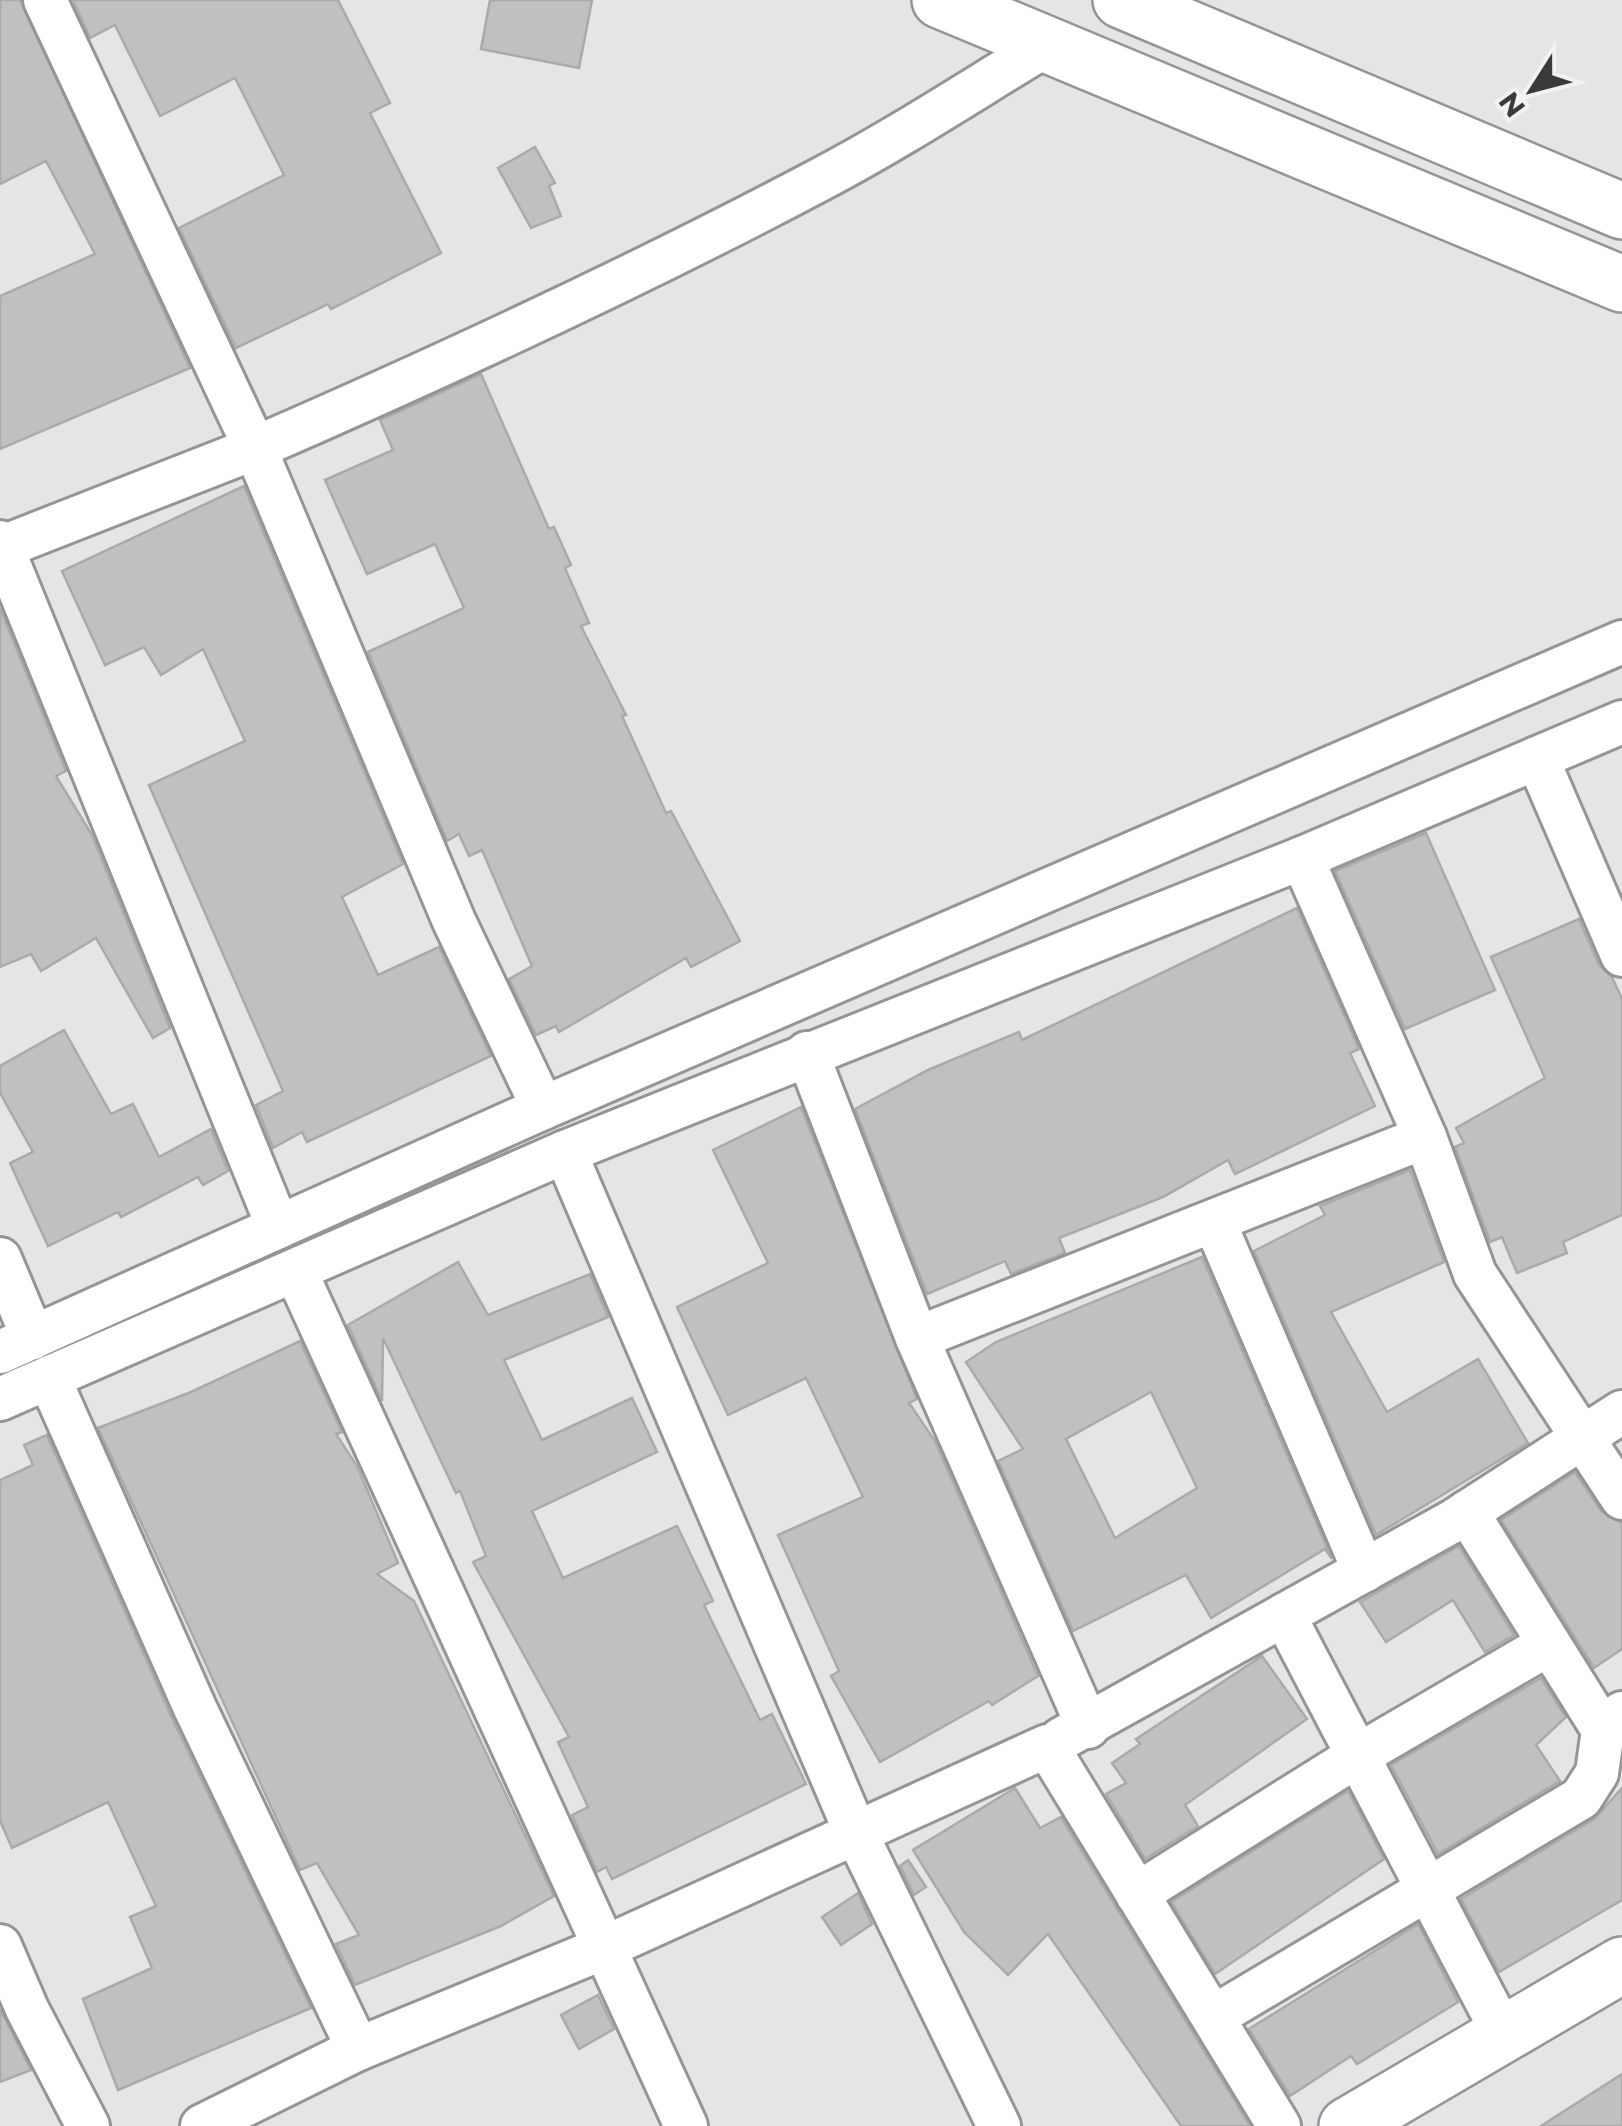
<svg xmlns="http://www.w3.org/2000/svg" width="1622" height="2126" font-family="Montserrat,sans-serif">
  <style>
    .building { fill: #c0c0c2; stroke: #a9aaab; stroke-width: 2.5; fill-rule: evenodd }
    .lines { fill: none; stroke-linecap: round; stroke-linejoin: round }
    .street-casing { stroke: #959597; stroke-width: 48 }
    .secondary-casing { stroke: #959597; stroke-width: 60 }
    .street { stroke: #fff; stroke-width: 42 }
    .secondary { stroke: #fff; stroke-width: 55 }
  </style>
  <rect width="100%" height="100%" fill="#e5e5e7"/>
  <g class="building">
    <path d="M0,0h20l170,368 -190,81v-153l95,-42 -49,-93 -46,23z"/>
    <path d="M73,0h265l52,103 -20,10 71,140 -110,56 -3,-5 -92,44 -57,-120 105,-53 -49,-97 -75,38 -45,-91 -25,13z"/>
    <path d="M490,0h102l-13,68 -98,-19z"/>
    <path d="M535,147l20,36 -6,3 12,30 -30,12 -33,-60z"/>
    <path d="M481,374l68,155 5,-2 17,38 -6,3 24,55 -8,3 45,89 -4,1 44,97 5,-2 69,130 -49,26 -5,-9 -127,74 -3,-6 -20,9 -27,-56 23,-13 -50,-116 -13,6 -10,-22 -12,7 -79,-189 96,-44 -29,-64 -68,30 -42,-94 68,-30 -13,-30z"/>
    <path d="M244,486l159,378 -61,33 36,78 61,-28 52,109 -184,86 -5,-10 -29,16 -17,-43 27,-14 -134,-306 96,-44 -42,-92 -42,26 -17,-28 -39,18 -43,-94z"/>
    <path d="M0,608l66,163 -10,5 36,59 78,193 -17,10 -57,-100 -55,33 -10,-17 -31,13z"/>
    <path d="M1426,833l69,157 -90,39 -70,-158z"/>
    <path d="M1297,908l62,141 -9,4 25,53 -140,68 -7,-14 -65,37 -104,41 6,15 -54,21 -6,-13 -78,33 -72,-185 73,-39 91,-38 3,8z"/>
    <path d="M1579,919l20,46 13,12 10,22v216l-59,27 4,11 -50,20 -15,-36 -12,5 -35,-95 9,-4 -8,-15 89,-50 -54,-121z"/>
    <path d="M64,1030l47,84 22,-10 26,53 52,-28 17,42 -25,14 -5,-8 -77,40 -3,-5 -70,34 -38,-83 23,-11 -33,-59v-27z"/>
    <path d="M801,1107l116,292 -8,4 26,38 103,235 -46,29 -3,-4 -109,61 -49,-86 8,-5 -61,-136 85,-38 -57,-119 -78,37 -51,-108 91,-44 -55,-113z"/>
    <path d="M1410,1170l34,92 -113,50 56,100 91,-53 50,84 -152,92 -122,-284 71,-36 -5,-9z"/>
    <path d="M1202,1257l130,302 -7,-10 -114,69 -25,-43 -113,56 -75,-170 25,-12 -57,-87 30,-20zM1151,1392l46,96 -82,50 -49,-99z"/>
    <path d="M458,1262l30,53 102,-41 18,43 -104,43 38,80 90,-42 25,54 -125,59 31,67 114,-52 36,75 -9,4 56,115 12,-6 34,70 -194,95 -6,-12 -9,5 -25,-57 16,-8 -30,-65 11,-5 -96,-175 13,-6 -26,-65 -4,2 -73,-155 -1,63 -34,-76z"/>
    <path d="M300,1341l42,91 -6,2 21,32 41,97 -21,11 37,27 140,295 -53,30 -146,59 -19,-41 23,-9 -42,-72 -17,7 -202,-442 93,-36z"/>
    <path d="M47,1435l125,283 139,290 -193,82 -35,-91 69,-31 -22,-51 26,-11 -48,-104 -96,46 -12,-27v-341l33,-15 -9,-20z"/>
    <path d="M1575,1472l27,40 20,11v126l-28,19 -93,-148z"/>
    <path d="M1459,1546l55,89 -29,17 -32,-52 -67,42 -26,-40z"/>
    <path d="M1262,1656l45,63 -122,86 13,21 -53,33 -39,-65 20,-11 -14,-20 28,-19 -4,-5z"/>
    <path d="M1541,1678l25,39 -30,28 24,36 -122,73 -47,-89z"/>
    <path d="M1015,1788l25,40 21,-11 189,309h-69l-133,-192 -40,41 -44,-43 -51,-82z"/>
    <path d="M1622,1788v112l-123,72 -38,-73 133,-80z"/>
    <path d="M1348,1791l36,68 -169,115 -44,-72z"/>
    <path d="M908,1860l18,27 -12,8 -14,-29z"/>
    <path d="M858,1893l14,31 -31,21 -19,-28z"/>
    <path d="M1418,1924l40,78 -101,62 -6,-8 -61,40 -41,-67z"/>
    <path d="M598,1995l16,34 -35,20 -18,-34z"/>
    <path d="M0,2009l31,61 -31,12z"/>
    <path d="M1622,2074v52h-81z"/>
  </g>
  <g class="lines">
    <defs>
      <g id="street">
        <path d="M45,0l210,448c193,-84 383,-172 568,-270 76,-40 149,-88 222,-132"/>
        <path d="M0,542l278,685"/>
        <path d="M0,548l255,-100 199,473 89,187"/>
        <path d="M1537,758l85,197"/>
        <path d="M1302,858l123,279 50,137 147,224"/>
        <path d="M807,1053l110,285 171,389"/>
        <path d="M565,1152l290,679 144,295"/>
        <path d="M1214,1221l150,350"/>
        <path d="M0,1259l33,79"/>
        <path d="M296,1272l390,854"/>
        <path d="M917,1338l508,-201"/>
        <path d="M0,1352l543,-244 1079,-466"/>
        <path d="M49,1378l146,330 163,341"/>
        <path d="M0,1399l565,-247 737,-294 320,-136"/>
        <path d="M1467,1512l136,218"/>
        <path d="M1284,1615l221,422"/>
        <path d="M1061,1739l394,-219 167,-108"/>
        <path d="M1137,1894l220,-138 192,-112"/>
        <path d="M0,1946l27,63 61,117"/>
        <path d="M1213,2017l368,-219 16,-25 6,-43 19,-17"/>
        <path d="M202,2126l156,-77 243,-100 446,-203 232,380"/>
      </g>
      <g id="secondary">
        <path d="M940,0l682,284"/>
        <path d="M1121,0l501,211"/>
        <path d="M1347,2126l275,-161"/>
      </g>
    </defs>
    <use href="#street" class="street-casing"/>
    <use href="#secondary" class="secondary-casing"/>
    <use href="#street" class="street"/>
    <use href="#secondary" class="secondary"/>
  </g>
  <g transform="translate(1532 90) rotate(234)" stroke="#f2f2f4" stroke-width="8" paint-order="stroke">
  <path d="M0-8L18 38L0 25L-18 38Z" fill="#3a3a3b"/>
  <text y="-15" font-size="28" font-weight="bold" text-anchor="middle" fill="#3a3a3b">N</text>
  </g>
</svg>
